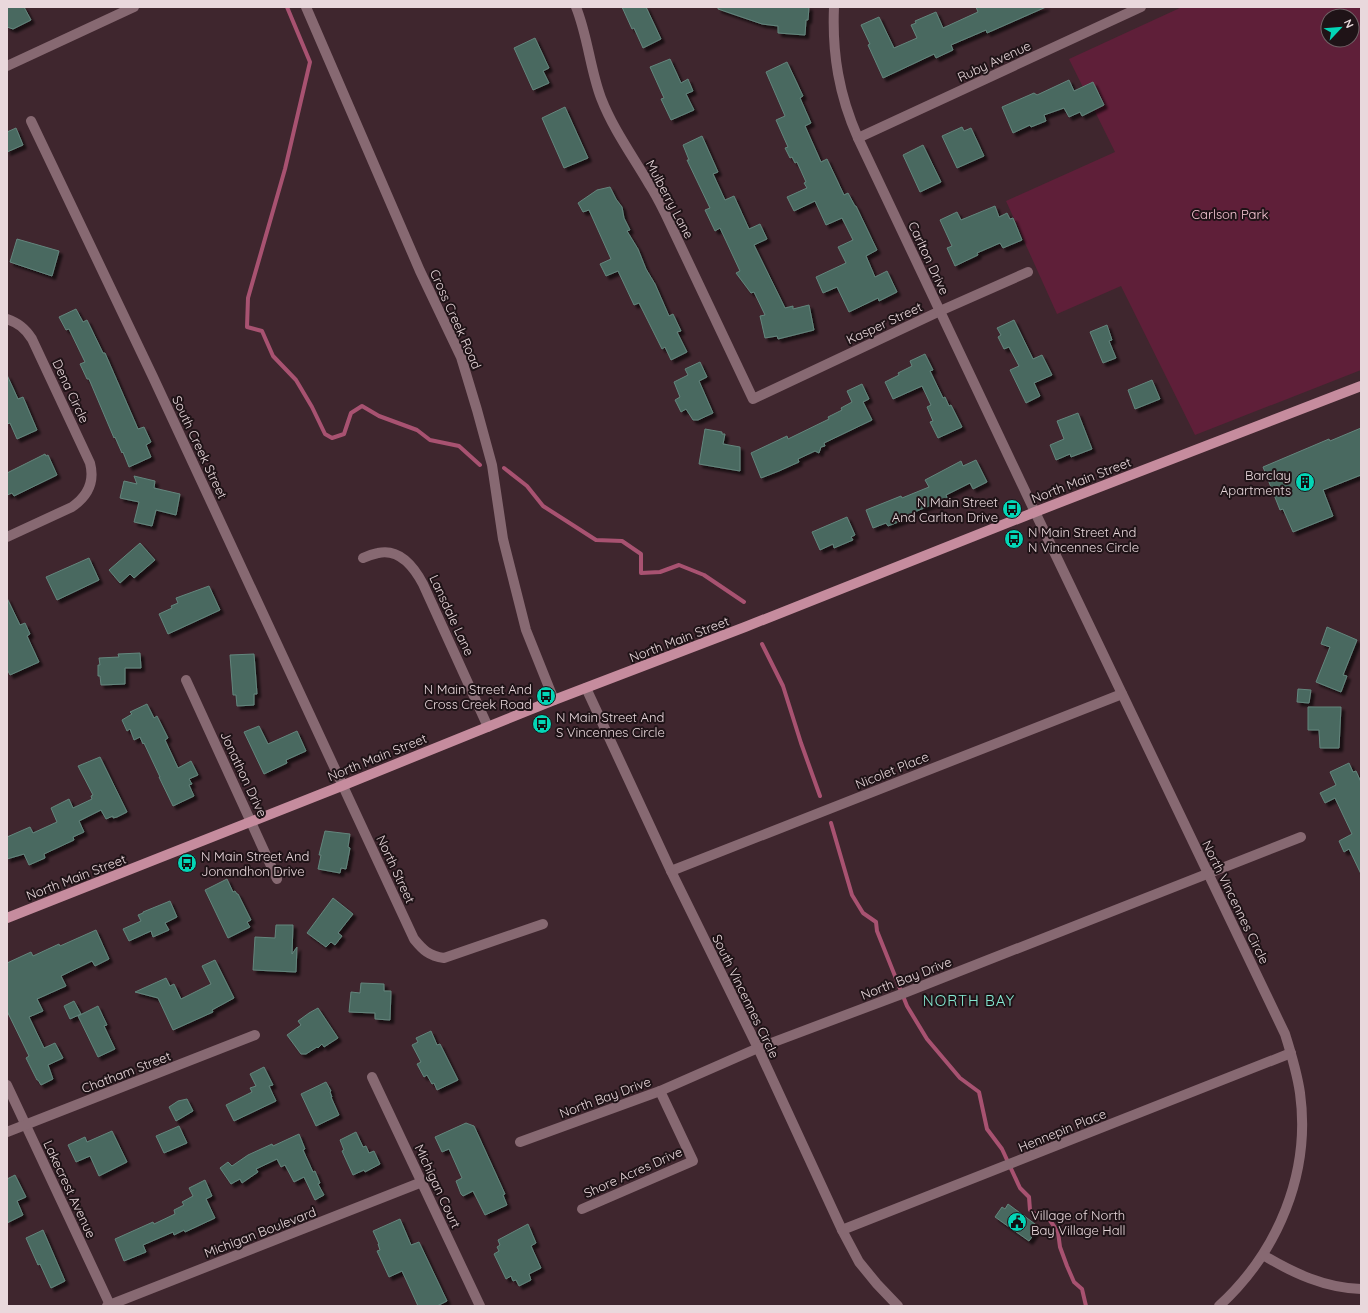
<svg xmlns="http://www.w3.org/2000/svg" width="1368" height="1313" font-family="Quicksand,sans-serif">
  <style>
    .green { fill: #5f1f39; fill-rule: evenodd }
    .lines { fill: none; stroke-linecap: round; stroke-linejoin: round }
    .stream { stroke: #a85271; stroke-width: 4 }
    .building { fill: #486961; stroke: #64867d; filter: url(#shadow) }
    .minor { stroke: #876972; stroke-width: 10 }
    .major { stroke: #c68c9e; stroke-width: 10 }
    .labels { text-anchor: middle; stroke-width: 4; stroke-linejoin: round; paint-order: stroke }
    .street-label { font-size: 13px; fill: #e9d8dc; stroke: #1f1317 }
    .park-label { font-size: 13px; fill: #f9c8d6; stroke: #1f1317 }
    .poi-label { font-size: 13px; fill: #e9d8dc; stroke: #1f1317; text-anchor: start }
    .quarter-label { font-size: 15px; letter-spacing: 1px; fill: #86ead3; stroke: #1f1317 }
  </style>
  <defs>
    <filter id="shadow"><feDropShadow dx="3.5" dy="3.5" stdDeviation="1" flood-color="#0009"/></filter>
  </defs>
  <rect width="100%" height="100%" fill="#3f262e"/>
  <path class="green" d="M1182,7h179v363l-166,65 -74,-149 -64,28 -51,-113 109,-49 -46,-93zM1328,16h24v24h-24z"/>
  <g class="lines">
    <g class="stream">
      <path d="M287,7l23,55 -25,107 -37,129 -1,29 15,4 11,25 23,24 16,27 13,27 7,4 12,-4 7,-21 11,-7 17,10 38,14 13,10 29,6 21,19"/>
      <path d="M504,468l23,18 16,20 25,16 28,18 26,1 19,13v19l19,-1 19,-7 25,10 40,27"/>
      <path d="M762,644l21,42 18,57 19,53"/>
      <path d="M831,823l21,72 11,18 13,9 1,9 30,75 20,33 33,39 19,14 8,37 15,20 18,39 9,9 1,13 8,6 11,3 9,13 2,15 7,19 7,16 8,7 4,17"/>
    </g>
  </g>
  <g class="building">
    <path d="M7,7h17l7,13 -18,9 -6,-2z"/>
    <path d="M622,7h24l15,32 -18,9 -9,-20 -2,1z"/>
    <path d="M718,7h91l-1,13h-2l-1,15 -27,-2v-7l-16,-2 -44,-15z"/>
    <path d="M976,7h70l-59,26 -1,-3 -35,15 2,5 -17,8 -2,-4 -51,24 -15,-33 2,-1 -9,-19 18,-8 15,31 23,-10 -6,-13 5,-2 -1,-2 21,-9 7,16 35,-16z"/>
    <path d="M535,38l14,30 -6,3 6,12 -16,7 -19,-42z"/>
    <path d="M670,59l11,24 7,-4 5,12 -7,3 8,16 -23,10 -10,-21 3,-1 -14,-31z"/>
    <path d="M787,62l16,34 -3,2 11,25 -6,3 16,36 6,-3 17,36 4,-2 7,13h1l21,44 -11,6 9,21 12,-6 10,21 -18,9 -1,-3 -29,14 -12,-25 -14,6 -7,-16 30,-14 -8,-16 15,-7 -11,-22 -16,7 -11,-24 -21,10 -7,-14 20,-9 -3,-5 2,-1 -9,-20 -2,1 -3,-6 -2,1 -5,-10 3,-1 -12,-27 9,-4 -19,-44z"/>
    <path d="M1069,80l5,11 19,-9 11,23 -22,11 -2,-4 -11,5 -5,-9 -20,7 2,6 -15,6 -1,-2 -17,8 -11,-26 32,-14 3,2z"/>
    <path d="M565,107l23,51 -24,10 -22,-50z"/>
    <path d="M962,127l2,4 7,-3 13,28 -27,12 -15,-32z"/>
    <path d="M16,128l7,17 -16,7v-20z"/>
    <path d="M702,136l16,36 -5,2 12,26 9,-4 15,33 11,-5 7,15 -13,6 31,63 8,-2v3l16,-4 5,25 -36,9 -1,-3 -12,2 -5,-22 5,-1 -11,-23 -3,1 -15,-20 4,-2 -20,-43 -5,3 -10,-21 5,-2 -23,-48h2l-6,-15z"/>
    <path d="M923,145l18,37 -21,10 -17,-37z"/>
    <path d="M610,187l6,12 6,8 2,11 6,12 -3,1 11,18 8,20 9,15 14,32 4,-2 8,17 -4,1 10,20 -16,8 -6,-13 -3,2 -23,-46 -5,2 -16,-34 -12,5 -6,-12 11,-5 -22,-49 -6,2 -5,-9 19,-13z"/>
    <path d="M995,206l4,11 8,-4 3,6 3,-1 9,22 -19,8 -3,-5 -23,10 1,2 -23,11 -8,-18 5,-2 -12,-26 17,-8 4,8z"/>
    <path d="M17,239l42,12 -7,25 -42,-14z"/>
    <path d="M76,309l7,13 4,-2 16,33h2l33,76 6,-2 7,15 -5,3 5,12 -22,10 -6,-15 -1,1 -7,-16 -1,1 -25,-59h-2l-7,-15 5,-2 -16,-33 -3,1 -7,-13z"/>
    <path d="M1014,320l19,39 9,-4 10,20 -18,8 6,13 -14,7 -16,-33 9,-4 -10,-19 -5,2 -6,-12 3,-2 -4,-7z"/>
    <path d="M1107,325l5,15 -3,1 7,17 -13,5 -13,-31z"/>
    <path d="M925,354l8,16 -3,1 13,27 2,-1 4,9 2,-1 11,22 -24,11 -8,-16 3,-1 -6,-14 4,-2 -9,-19 -29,13 -8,-17 14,-7 -1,-2 14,-7 -2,-5z"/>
    <path d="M700,362l7,15 -8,4 14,32 -15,7h-5l-7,-11 -5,3 -6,-12 5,-3 -6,-15 14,-7 -3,-6z"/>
    <path d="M7,375l11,24 5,-2 14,33 -20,9 -7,-16 -3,1z"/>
    <path d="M1152,380l8,19 -25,10 -7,-19z"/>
    <path d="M862,384l7,15 -6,3 9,18 -48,23 1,3 -4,1 -2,6 -4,-2 -17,8 1,3 -20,9 -18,7 -10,-25 36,-17 1,3 41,-20 -1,-2 14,-7 -1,-2 11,-6 -5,-11z"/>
    <path d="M1078,413l14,36 -21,8 -1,-3 -14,6 -6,-15 14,-6 -7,-18z"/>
    <path d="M1361,428v47l-38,15 10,26 -40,16 -10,-23 -3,1 -17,-43 66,-28 1,2z"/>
    <path d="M705,429l17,3v2h3l-2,10 17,3v24l-41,-7z"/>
    <path d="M45,454l1,2 2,-1 9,20 -43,21 -2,-3 -5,2v-22z"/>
    <path d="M976,460l11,22 -14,7 -3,-6 -24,12 2,5 -10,6 -2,-3 -31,13 1,3 -18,7 -2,-3 -13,5 -7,-18 35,-14 1,2 27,-11 -4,-7 36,-19 2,5z"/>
    <path d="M134,476l21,5 -1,7 26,6 -4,21 -20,-5 -4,16 -18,-4 5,-20 -19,-4 4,-17 13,3z"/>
    <path d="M847,517l8,18 -4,2 2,3 -19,8 -1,-4 -13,6 -8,-18z"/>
    <path d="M140,543l15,17 -21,18 -4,-4 -10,9 -11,-13z"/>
    <path d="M89,558l10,22 -42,20 -11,-23z"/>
    <path d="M209,586l11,24 -52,24 -9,-20 13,-6 -1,-2 7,-3 -2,-5z"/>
    <path d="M7,598l13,27 5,-2 5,11 -3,2 12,26 -29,13 -3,-6z"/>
    <path d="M1327,627l30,13 -14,35 4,1 -6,16 -25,-10 14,-35 -9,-3z"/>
    <path d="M140,653l1,15h-16v16l-24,1 -1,-9h-2v-11h2l-1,-7 20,-1 -1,-3z"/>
    <path d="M254,654l3,40h-3v11l-17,1 -1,-11h-3l-3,-40z"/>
    <path d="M1298,689l13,1 -2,13 -12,-1z"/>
    <path d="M147,704l7,14 3,-2 11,22 -3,2 13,28 13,-7 7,14 -9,4 3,5 -3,1 5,11 -21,10 -14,-29h1l-16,-34 -1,1 -3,-7 -6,3 -4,-11 -3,2 -5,-11 10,-6 -2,-2z"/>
    <path d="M1308,707h33l-2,41h-19l-1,-18h-11z"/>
    <path d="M259,726l9,18 29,-13 9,20 -20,9 1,3 -23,11 -20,-42z"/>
    <path d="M100,757l27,55 -10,5 -4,1v-2l-7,3 -5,-9 -22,11 5,11 -11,5 1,3 -30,14 1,4 -16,7 -5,-11 -17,5v-22l23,-10 3,6 24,-11 -6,-14 18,-9 4,9 19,-9 -1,-3 2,-1 -15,-29z"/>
    <path d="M1349,763l4,9 3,-1 5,11v92l-12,-25 -5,3 -5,-11 13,-7 -17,-36 -10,5 -5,-10 16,-8 -6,-13z"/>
    <path d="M325,831l25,3 -2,13 2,1 -4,21 -5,-1 -1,5 -22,-4 3,-14h-2z"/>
    <path d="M227,879l6,13 2,-1 2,3h1l13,26 -4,2 3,5 -22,11 -23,-48z"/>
    <path d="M333,898l20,16 -15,19 4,3 -7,9 -4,-3 -5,5 -19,-14z"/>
    <path d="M170,901l7,16 -12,6 4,7 -16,7 -2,-6 -22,10 -6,-12 18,-8 -3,-6 5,-2v-1z"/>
    <path d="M276,925h17l-1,29 5,-7 -1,25 -43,-2 2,-33 20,1z"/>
    <path d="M96,930l13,29 -14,7 -3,-5 -31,15 5,10 -29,13 6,12 -14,6 15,31 11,-5 8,15 -15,7 5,14 -12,6 -3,-5h-1l-11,-22 3,-2 -22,-45v-48l24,-11 2,4 26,-12 1,2z"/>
    <path d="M215,960l19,38 -22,12 1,2 -40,18 -15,-32 -23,-6 31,-14 4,8 4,-2 7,15 30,-15 -9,-18z"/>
    <path d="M361,983l23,1v7h7l-1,29 -15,-1v-6l-26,-1 2,-20 9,1z"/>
    <path d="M74,1001l7,13 -11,5 -6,-13z"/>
    <path d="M98,1006l9,19 -3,1 11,23 -17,8 -20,-41z"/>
    <path d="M318,1008l20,30 -14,9 -2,-3 -4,4 -1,-1 -11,7h-5l-14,-19 14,-10 -3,-4 11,-8z"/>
    <path d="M431,1031l6,14 3,-1 18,36 -21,10 -3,-7 -2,1 -5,-9 -3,2 -7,-13 4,-2 -9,-17 6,-3 -2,-4z"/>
    <path d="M264,1067l9,18 -4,1 7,15 -42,20 -8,-16 26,-13 -2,-4 6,-2 -6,-12z"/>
    <path d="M326,1082l5,9 -1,1 2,5h-1l8,18 -23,11 -15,-32z"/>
    <path d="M187,1099l6,12 -17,10 -7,-14 9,-6z"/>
    <path d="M466,1123l8,3 31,68 -2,1 4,10 -22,10 -12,-24 -10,5 -2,-2 -5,-13 6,-3 -13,-29 -7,3 -7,-15z"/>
    <path d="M179,1126l8,17 -23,10 -8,-17z"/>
    <path d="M112,1131l15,31 -28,14 -9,-20 -14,6 -8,-17 17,-8 2,5z"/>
    <path d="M356,1132l7,15 3,-1 3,7 5,-2 6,13 -15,8 -1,-2 -11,5 -11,-24 2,-1 -4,-10z"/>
    <path d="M299,1134l6,15 -2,1 10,22 2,-1 5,12 -2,1 6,11 -9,5 -11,-23 -10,5 -9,-17 -4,2 -4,-8 -21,10 2,3 -16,11 -2,-4 -9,5 -11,-16 8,-6 4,4 16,-11 24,-11 1,2z"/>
    <path d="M15,1175l11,22 -9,4 6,14 -16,8v-44z"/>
    <path d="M205,1180l7,16 -6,3 9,19 -30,14 -1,-2 -10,5 -1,-3 -30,13 3,7 -22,9 -9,-22 38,-17 1,2 21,-10 -1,-4 10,-5 -2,-3 11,-6 -4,-8z"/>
    <path d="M1008,1204l31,23 -10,14 -34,-24 7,-10 3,2z"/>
    <path d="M400,1219l11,26 8,-3 28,59 -10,5h-19l-16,-35 -13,6 -12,-26 3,-1 -2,-6h1l-6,-13z"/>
    <path d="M528,1224l8,19 -5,3 10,22 -12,6 2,6 -12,6 -3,-6 -3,1 -2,-5 -5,3 -12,-25 5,-3 -2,-4 3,-2 -2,-5z"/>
    <path d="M43,1230l22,51 -14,7 -11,-24 -2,1 -12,-27z"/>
  </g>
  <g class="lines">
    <g class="minor">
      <path d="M306,7l114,264 41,86 16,53 15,55 11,74 23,91 28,70"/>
      <path d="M576,7c12,30 14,62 25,91 12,31 31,57 48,86 6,9 11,19 16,29l88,186 187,-88 88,-39"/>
      <path d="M834,7c-2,47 5,88 24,131l177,374 250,522c6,19 12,38 15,59 11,80 -22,159 -81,213"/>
      <path d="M7,66l127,-59"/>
      <path d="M31,121l122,256 261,562c9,11 15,17 30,19l99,-34"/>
      <path d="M858,138l283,-131"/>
      <path d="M7,319c11,4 18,9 25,20l58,124c5,19 -2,33 -18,44l-65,30"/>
      <path d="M363,558c4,-2 10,-4 15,-5 22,-5 36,14 45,31l65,143"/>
      <path d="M186,680l91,199"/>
      <path d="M586,688l85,183 87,177 84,182 17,32 18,22 21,22"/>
      <path d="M671,871l451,-177"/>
      <path d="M372,1077l108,229"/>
      <path d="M7,1085l103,220"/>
      <path d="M7,1132l248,-97"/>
      <path d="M520,1142l140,-51 98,-43 141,-53 402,-158"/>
      <path d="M582,1209l111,-48 -33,-70"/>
      <path d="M842,1230l449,-177"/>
      <path d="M1263,1255c30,18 62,33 98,34"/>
      <path d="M107,1306l315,-124"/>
    </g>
    <path class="major" d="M7,918l337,-133 210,-85 191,-73 290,-115 326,-126"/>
  </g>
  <defs>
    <symbol id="building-disc" viewBox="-11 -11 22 22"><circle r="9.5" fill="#03d5b6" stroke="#1f1317"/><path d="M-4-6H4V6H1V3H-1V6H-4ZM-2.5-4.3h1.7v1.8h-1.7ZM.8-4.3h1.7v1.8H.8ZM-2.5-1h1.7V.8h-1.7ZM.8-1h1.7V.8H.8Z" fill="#111"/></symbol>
    <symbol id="bus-disc" viewBox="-11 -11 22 22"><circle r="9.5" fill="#03d5b6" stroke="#1f1317"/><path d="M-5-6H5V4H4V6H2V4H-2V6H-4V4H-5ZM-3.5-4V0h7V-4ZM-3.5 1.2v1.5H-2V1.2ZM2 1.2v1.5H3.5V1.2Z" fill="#111"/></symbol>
    <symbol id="civic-disc" viewBox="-11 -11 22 22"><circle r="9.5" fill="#03d5b6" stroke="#1f1317"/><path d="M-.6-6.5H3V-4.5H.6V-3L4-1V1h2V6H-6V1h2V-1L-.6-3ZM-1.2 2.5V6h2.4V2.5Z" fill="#111"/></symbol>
  </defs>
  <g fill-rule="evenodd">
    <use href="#building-disc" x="1294" y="471" width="22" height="22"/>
    <use href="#bus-disc" x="1001" y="498" width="22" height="22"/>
    <use href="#bus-disc" x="1003" y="528" width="22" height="22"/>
    <use href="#bus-disc" x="535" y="685" width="22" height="22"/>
    <use href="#bus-disc" x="531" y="713" width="22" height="22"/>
    <use href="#bus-disc" x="176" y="852" width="22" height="22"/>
    <use href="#civic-disc" x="1006" y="1211" width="22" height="22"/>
  </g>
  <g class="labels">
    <g class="street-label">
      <text transform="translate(994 61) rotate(-25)" y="5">Ruby Avenue</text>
      <text transform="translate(670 199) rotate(62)" y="5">Mulberry Lane</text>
      <text transform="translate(929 258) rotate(65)" y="5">Carlton Drive</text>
      <text transform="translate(456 319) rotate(66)" y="5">Cross Creek Road</text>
      <text transform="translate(884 323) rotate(-25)" y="5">Kasper Street</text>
      <text transform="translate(71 391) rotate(65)" y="5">Dena Circle</text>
      <text transform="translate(200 447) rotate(65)" y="5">South Creek Street</text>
      <text transform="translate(1081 480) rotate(-21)" y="5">North Main Street</text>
      <text transform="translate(452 615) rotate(65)" y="5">Lansdale Lane</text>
      <text transform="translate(679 639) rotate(-21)" y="5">North Main Street</text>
      <text transform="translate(377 757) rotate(-22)" y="5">North Main Street</text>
      <text transform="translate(892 770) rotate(-22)" y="5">Nicolet Place</text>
      <text transform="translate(244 774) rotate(65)" y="5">Jonathon Drive</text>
      <text transform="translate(396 869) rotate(65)" y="5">North Street</text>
      <text transform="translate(76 877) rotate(-21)" y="5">North Main Street</text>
      <text transform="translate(1236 902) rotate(64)" y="5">North Vincennes Circle</text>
      <text transform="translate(906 978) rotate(-21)" y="5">North Bay Drive</text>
      <text transform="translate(746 996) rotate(64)" y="5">South Vincennes Circle</text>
      <text transform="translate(126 1072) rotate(-21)" y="5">Chatham Street</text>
      <text transform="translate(605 1097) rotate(-20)" y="5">North Bay Drive</text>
      <text transform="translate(1062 1130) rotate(-22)" y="5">Hennepin Place</text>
      <text transform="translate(633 1172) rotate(-24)" y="5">Shore Acres Drive</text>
      <text transform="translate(438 1186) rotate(65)" y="5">Michigan Court</text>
      <text transform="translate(70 1189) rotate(65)" y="5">Lakecrest Avenue</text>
      <text transform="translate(260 1232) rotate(-21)" y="5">Michigan Boulevard</text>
    </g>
    <g class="park-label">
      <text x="1230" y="219">Carlson Park</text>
    </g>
    <g class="poi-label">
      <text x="1291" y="480" text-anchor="end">Barclay<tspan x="1291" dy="15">Apartments</tspan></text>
      <text x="998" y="507" text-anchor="end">N Main Street<tspan x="998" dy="15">And Carlton Drive</tspan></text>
      <text x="1028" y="537">N Main Street And<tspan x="1028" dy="15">N Vincennes Circle</tspan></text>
      <text x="532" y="694" text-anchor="end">N Main Street And<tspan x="532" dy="15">Cross Creek Road</tspan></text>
      <text x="556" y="722">N Main Street And<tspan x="556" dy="15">S Vincennes Circle</tspan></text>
      <text x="201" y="861">N Main Street And<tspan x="201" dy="15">Jonandhon Drive</tspan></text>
      <text x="1031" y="1220">Village of North<tspan x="1031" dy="15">Bay Village Hall</tspan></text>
    </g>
    <g class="quarter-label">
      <text x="969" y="1006">NORTH BAY</text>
    </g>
  </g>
  <rect width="1368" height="1313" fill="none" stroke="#e9d8dc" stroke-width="16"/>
  <g transform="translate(1340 28) rotate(64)"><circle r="19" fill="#1f1317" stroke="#706266"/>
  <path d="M0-3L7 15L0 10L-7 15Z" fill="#03d5b6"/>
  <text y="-6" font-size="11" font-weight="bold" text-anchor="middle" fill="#e9d8dc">N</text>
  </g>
</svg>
